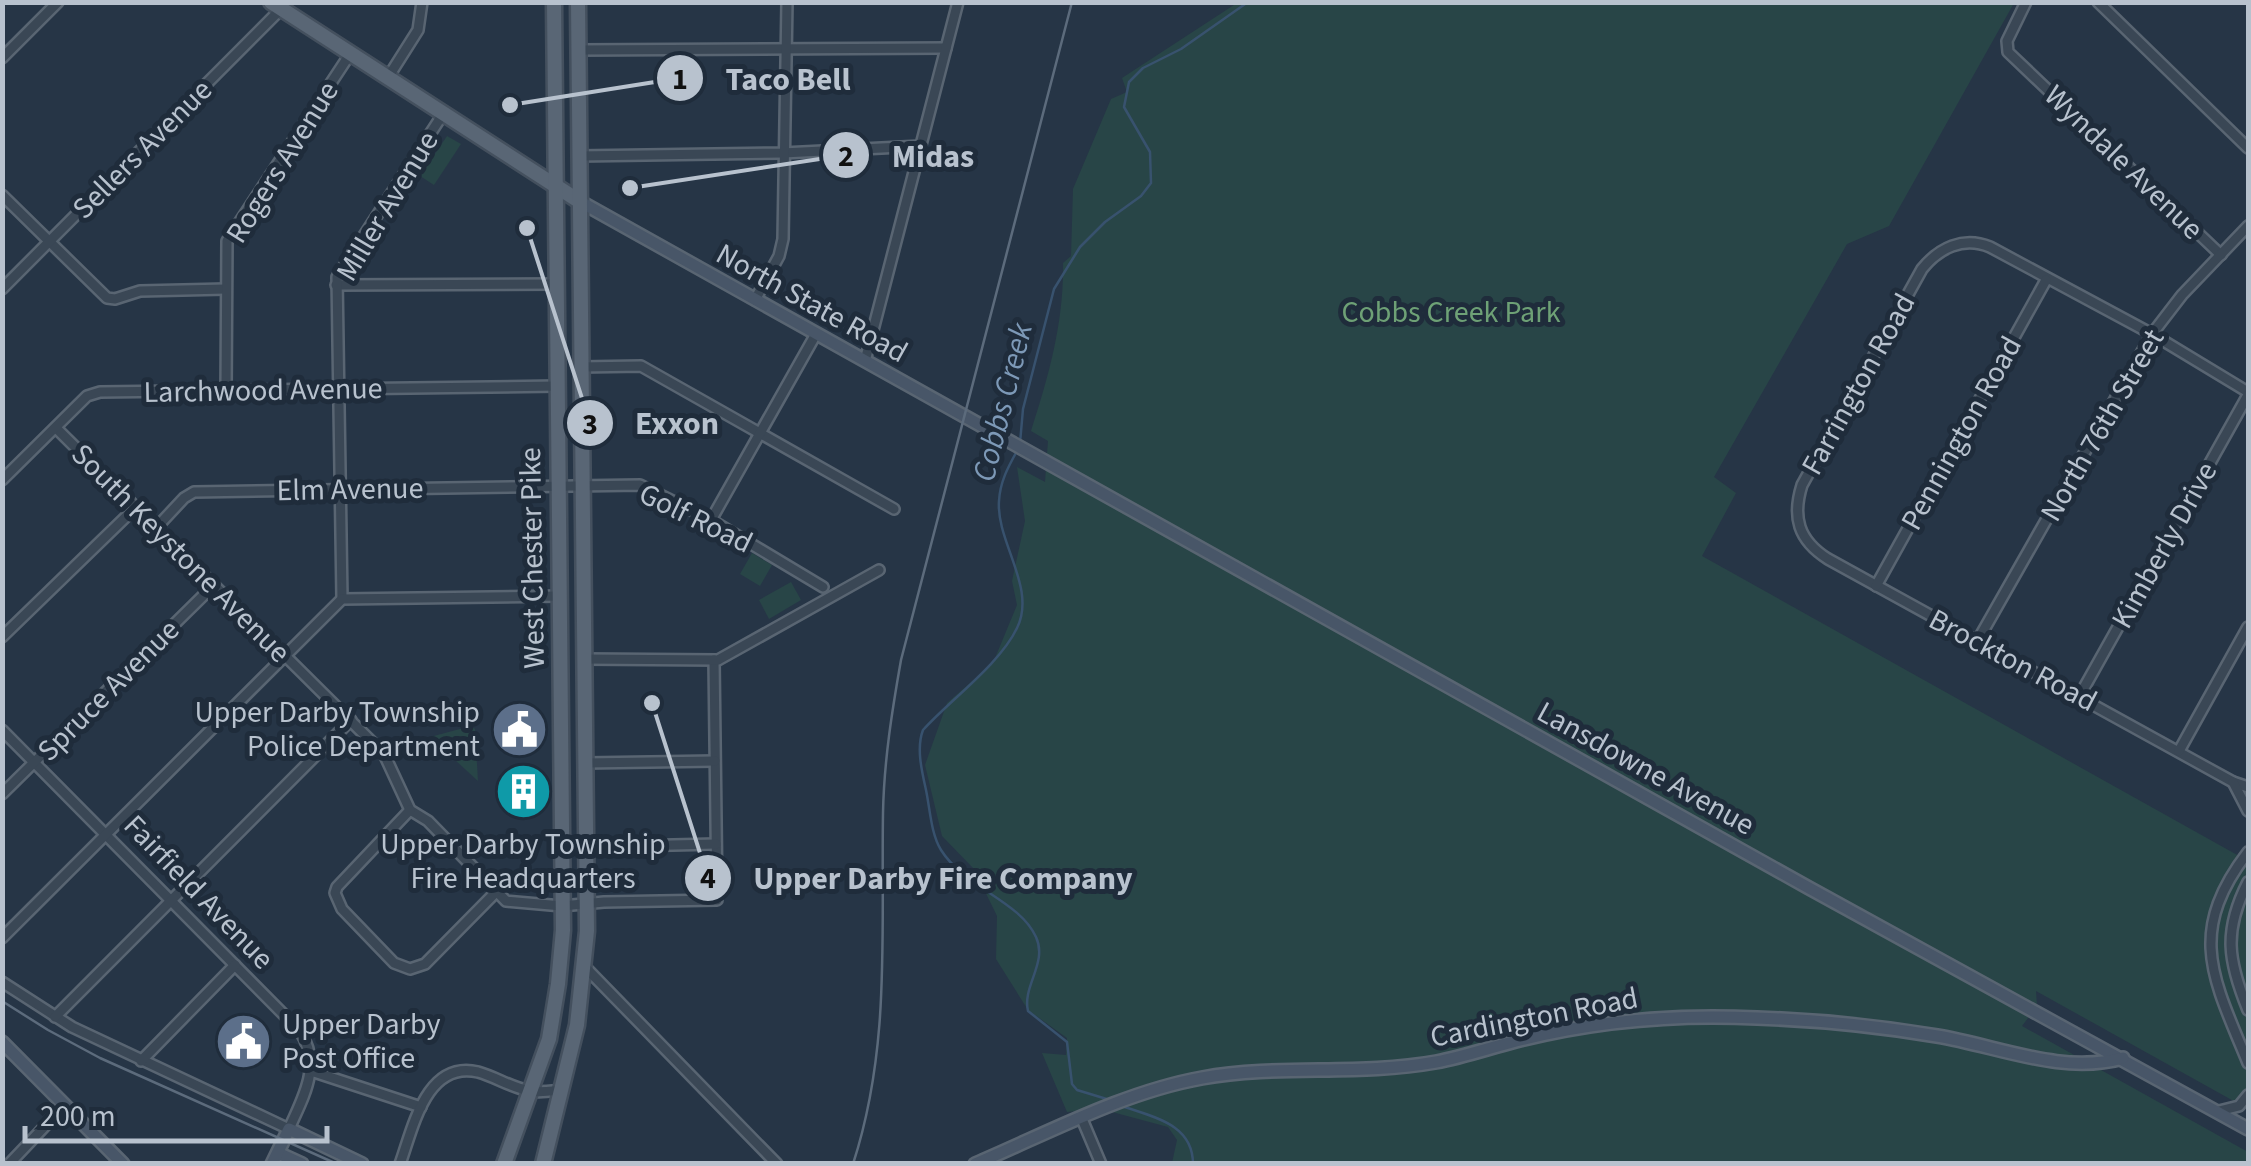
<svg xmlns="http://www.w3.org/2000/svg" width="2251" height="1166" font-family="'Source Sans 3',sans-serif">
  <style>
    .green { fill: #284547 }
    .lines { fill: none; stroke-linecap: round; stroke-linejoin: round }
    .stream { stroke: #38526e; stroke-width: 2.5 }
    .street-casing { stroke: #596572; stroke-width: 14 }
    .secondary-casing { stroke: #596572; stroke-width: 16 }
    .primary-casing { stroke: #44505e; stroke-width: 19 }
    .street { stroke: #3a4755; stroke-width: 9 }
    .secondary { stroke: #485668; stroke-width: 11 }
    .primary { stroke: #596675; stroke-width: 14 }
    .tram { stroke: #5c6b7c; stroke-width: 2.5 }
    .labels { text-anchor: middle; stroke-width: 10; stroke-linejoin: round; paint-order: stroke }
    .street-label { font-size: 30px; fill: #b8c2ce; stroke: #1f2c3b }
    .park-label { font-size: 30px; fill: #6ea176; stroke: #1f2c3b }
    .poi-label { font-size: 30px; fill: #b8c2ce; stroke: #1f2c3b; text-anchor: end }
    .water-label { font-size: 32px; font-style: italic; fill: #7d99b7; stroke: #1f2c3b }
    .leader { fill: none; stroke: #b8c2ce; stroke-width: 4 }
    .callout-dot { fill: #b8c2ce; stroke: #1f2c3b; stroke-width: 4 }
    .mark-label { font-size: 30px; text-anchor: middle; font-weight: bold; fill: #111 }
    .callout-label { font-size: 32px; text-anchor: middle; font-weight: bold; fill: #b8c2ce; stroke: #1f2c3b; stroke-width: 10; stroke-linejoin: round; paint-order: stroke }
  </style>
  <rect width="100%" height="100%" fill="#263546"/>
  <g class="green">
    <path d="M1237,3h777l-125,223 -42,18 -133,233 22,16 -34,63 546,305v9l-9,18 9,6v215l-212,-118 1,15 -15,20 226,126v11h-1076l5,-23 -9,-13 -67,-18 -34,3 -25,-59 24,2 1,-17 -39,-28 -32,-51 1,-43 -23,-47 -32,-33 -17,-71 22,-62 46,-40 24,-58 -5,-24 13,-60 -8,-54 28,15 3,-41 -17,-10c18,-56 33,-109 32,-168l8,-7 2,-67 38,-90 16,-7 -5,-14z"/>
    <path d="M447,136l14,8 -27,41 -14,-9z"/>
    <path d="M752,553l20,12 -12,21 -20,-12z"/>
    <path d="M791,582l10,18 -32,19 -10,-19z"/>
    <path d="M471,726l4,3 3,52 -48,-44z"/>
  </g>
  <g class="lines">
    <g class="stream">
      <path d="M1020,443l3,-34 31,-120 26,-42 25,-25 36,-26 10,-13 -1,-31 -26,-45 5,-25 14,-14 38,-19 67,-47"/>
      <path d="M1017,451c-9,16 -17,31 -18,50 -3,41 38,87 18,127 -17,36 -67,72 -94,102 -7,18 -1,42 3,60 4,19 5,44 15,60 24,38 79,51 95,87 12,26 -14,49 -8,74l39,31 5,42 5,6 33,10"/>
      <path d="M1122,1106c30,11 71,17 71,58"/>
    </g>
    <defs>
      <g id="street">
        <path d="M2026,2l-19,39 1,11 213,203"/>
        <path d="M2098,2l150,146"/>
        <path d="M579,50l367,-2"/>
        <path d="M2,58l56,-56"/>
        <path d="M387,79l31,-49 4,-28"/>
        <path d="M579,156l204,-3 138,-7"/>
        <path d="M2,195l105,103 8,1 25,-8 86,-2"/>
        <path d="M336,285l221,-1"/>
        <path d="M2,289l279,-280"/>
        <path d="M755,300l24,-44 4,-17 4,-237"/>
        <path d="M865,361l93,-359"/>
        <path d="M581,367l60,-1 253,143"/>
        <path d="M226,392l1,-151 123,-187"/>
        <path d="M2248,392l-96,-58 -162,-87c-27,-11 -51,1 -68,22l-120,216c-10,32 -4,55 26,74l405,223 15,5"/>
        <path d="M56,428l328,326 26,56 18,11 78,80 56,5 42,-4 113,-2 -3,-240"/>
        <path d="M2,480l85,-84 13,-4 458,-6"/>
        <path d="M711,520l105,-186"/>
        <path d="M156,528l28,-30 10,-6 446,-7 71,35 112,67"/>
        <path d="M1876,586l170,-306"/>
        <path d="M342,599l-5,-322 106,-163"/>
        <path d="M2,637l133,-129"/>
        <path d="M1978,640l174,-306 30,-39 66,-69"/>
        <path d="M584,659l134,1 161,-90"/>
        <path d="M2080,695l168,-300"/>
        <path d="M2,730l298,301c22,35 4,64 -11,98l-217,-102 -70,-45"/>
        <path d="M2179,751l69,-124"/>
        <path d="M586,763l129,-2"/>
        <path d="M2233,782l15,29"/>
        <path d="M2,794l212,-209"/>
        <path d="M410,810l-73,77 -2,6 7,16 52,54 16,6 15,-5 71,-72"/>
        <path d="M587,847l129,-3"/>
        <path d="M2248,852c-62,81 -35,126 0,211"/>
        <path d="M2248,882c-25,49 -20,79 0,128"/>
        <path d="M2,938l340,-339 218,-3"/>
        <path d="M585,967l192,197"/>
        <path d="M55,1017l296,-297"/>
        <path d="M141,1061l94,-96"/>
        <path d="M311,1071l110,36"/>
        <path d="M2219,1111l20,-5 9,-11"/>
        <path d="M1082,1119l19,45"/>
        <path d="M9,1164l56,-59"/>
        <path d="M400,1164c13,-36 26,-104 78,-92 18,5 34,16 52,19 10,2 21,0 31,-1"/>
      </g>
      <g id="secondary">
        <path d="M579,201l1230,687 439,241"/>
        <path d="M2,1042l121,122"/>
        <path d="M278,1153l24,11"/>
        <path d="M272,1164l17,-35 73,35"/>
        <path d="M975,1164c73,-31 149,-72 227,-86 77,-14 156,-2 234,-16 27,-5 53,-14 80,-21 78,-20 160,-27 241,-23 59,2 121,8 180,18 61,10 124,39 186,22"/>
      </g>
      <g id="primary">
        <path d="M271,2l308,199"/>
        <path d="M504,1164l45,-125 9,-55 5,-54 -9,-928"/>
        <path d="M543,1164l34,-139 10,-94 -9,-929"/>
      </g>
    </defs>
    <use href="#street" class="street-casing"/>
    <use href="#secondary" class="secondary-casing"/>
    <use href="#primary" class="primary-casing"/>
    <use href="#street" class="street"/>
    <use href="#secondary" class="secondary"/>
    <use href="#primary" class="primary"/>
    <g class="tram">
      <path d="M2,1001l46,29 52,28 237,106"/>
      <path d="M853,1164c38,-117 28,-231 30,-351 1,-52 9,-102 18,-153l171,-658"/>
    </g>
  </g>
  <defs>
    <symbol id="civic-disc" viewBox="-11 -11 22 22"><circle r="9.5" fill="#5c6f8a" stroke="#1f2c3b"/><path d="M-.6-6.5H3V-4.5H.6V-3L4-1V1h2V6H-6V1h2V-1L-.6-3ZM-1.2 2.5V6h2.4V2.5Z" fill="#fff"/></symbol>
    <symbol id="building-disc" viewBox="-11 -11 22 22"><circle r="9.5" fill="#0f9aa8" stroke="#1f2c3b"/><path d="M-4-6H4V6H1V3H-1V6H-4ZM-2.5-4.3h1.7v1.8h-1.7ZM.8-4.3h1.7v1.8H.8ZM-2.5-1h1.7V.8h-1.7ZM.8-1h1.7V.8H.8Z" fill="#fff"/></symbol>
  </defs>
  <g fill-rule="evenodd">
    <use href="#civic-disc" x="488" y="698" width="63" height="63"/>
    <use href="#building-disc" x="492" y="760" width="63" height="63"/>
    <use href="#civic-disc" x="212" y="1010" width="63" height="63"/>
  </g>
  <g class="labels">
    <g class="street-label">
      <text transform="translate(142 149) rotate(-45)" y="10">Sellers Avenue</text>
      <text transform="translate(282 162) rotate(-58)" y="10">Rogers Avenue</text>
      <text transform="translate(2124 162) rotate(44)" y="10">Wyndale Avenue</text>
      <text transform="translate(387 206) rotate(-59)" y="10">Miller Avenue</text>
      <text transform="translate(812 303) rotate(29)" y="10">North State Road</text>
      <text transform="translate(1858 384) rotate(-61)" y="10">Farrington Road</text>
      <text transform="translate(263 390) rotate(-1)" y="10">Larchwood Avenue</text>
      <text transform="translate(2102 425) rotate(-60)" y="10">North 76th Street</text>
      <text transform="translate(1961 433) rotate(-61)" y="10">Pennington Road</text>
      <text transform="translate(350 489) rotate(-1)" y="10">Elm Avenue</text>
      <text transform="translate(696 518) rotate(26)" y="10">Golf Road</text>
      <text transform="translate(2164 545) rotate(-61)" y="10">Kimberly Drive</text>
      <text transform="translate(181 553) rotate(45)" y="10">South Keystone Avenue</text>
      <text transform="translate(532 558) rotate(-91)" y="10">West Chester Pike</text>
      <text transform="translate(2013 660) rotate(28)" y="10">Brockton Road</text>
      <text transform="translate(108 690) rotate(-45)" y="10">Spruce Avenue</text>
      <text transform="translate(1646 768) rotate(29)" y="10">Lansdowne Avenue</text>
      <text transform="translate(199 892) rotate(46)" y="10">Fairfield Avenue</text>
      <text transform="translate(1534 1017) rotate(-11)" y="10">Cardington Road</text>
    </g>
    <g class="park-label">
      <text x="1451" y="322">Cobbs Creek Park</text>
    </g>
    <g class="poi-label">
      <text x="480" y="722">Upper Darby Township<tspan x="480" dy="34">Police Department</tspan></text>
      <text x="523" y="854" text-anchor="middle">Upper Darby Township<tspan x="523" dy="34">Fire Headquarters</tspan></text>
      <text x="282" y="1034" text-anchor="start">Upper Darby<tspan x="282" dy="34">Post Office</tspan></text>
    </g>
    <g class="water-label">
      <text transform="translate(1002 402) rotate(-76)" y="11">Cobbs Creek</text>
    </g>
  </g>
  <path class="leader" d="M510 105L680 78M630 188L846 155M527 228L590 423M652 703L708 878"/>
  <g class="callout-dot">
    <circle cx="510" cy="105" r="10"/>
    <circle cx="630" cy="188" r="10"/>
    <circle cx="527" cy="228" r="10"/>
    <circle cx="652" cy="703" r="10"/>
    <circle cx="680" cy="78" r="25"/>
    <circle cx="846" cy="155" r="25"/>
    <circle cx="590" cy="423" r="25"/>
    <circle cx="708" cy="878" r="25"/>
  </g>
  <g class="mark-label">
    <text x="680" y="89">1</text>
    <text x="846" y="166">2</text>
    <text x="590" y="434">3</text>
    <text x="708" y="888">4</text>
  </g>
  <g class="callout-label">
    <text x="788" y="90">Taco Bell</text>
    <text x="933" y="167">Midas</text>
    <text x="677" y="434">Exxon</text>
    <text x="943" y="889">Upper Darby Fire Company</text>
  </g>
  <rect width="2251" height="1166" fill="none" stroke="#b8c2ce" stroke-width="10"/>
  <path d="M25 1126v15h302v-15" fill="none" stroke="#b8c2ce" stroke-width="5"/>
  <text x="40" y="1126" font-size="30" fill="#b8c2ce" stroke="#1f2c3b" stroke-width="8" paint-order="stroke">200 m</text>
</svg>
